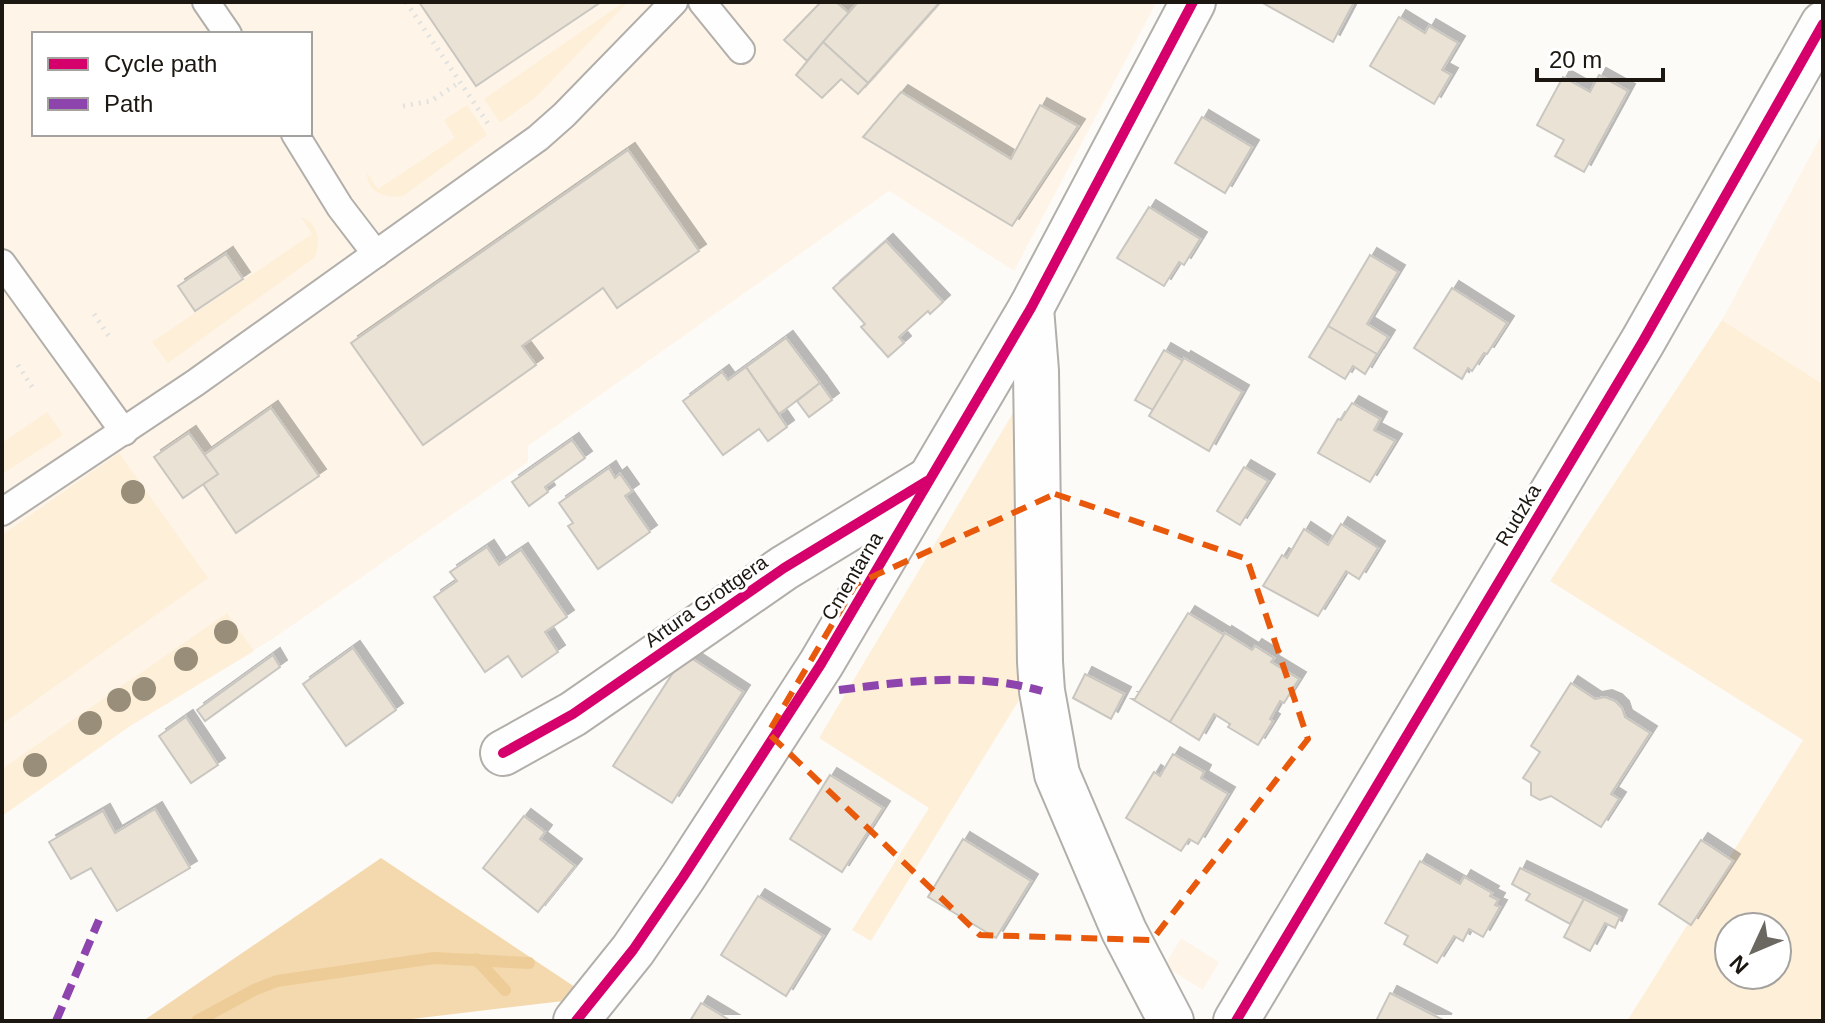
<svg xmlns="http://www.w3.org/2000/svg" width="1825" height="1023" font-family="Arial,sans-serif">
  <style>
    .built { fill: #fef5e8; fill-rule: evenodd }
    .green { fill: #feefd9; fill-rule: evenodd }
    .forest { fill: #f4d9af }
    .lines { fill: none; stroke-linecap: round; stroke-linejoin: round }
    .stream { stroke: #edcc97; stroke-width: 12 }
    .building { fill: #eae2d5; stroke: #c9c6c0; stroke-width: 2; filter: url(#shadow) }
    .service-casing { stroke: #b2afaa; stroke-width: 30 }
    .minor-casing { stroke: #b2afaa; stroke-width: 48 }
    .tertiary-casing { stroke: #b2afaa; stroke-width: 48 }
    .path { stroke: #e2e2e0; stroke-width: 5; stroke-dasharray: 2 6; stroke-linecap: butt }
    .service { stroke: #fffefe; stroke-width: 26 }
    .minor { stroke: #fffefe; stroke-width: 44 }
    .tertiary { stroke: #fffefe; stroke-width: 44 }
    .quiet { stroke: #8e44ad; stroke-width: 8; stroke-dasharray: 16 8; stroke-linecap: butt }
    .cycleway-casing { stroke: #fff; stroke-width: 15 }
    .cycleway { stroke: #d6006c; stroke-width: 10 }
    .tree { fill: #998e7a }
    .marked { fill: none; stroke: #e8590c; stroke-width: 6; stroke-dasharray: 16 10; stroke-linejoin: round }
    .labels { text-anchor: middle; stroke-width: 6; stroke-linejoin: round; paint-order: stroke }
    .street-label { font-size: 20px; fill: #1c1710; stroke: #fff }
  </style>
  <defs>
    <filter id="shadow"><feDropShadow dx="7" dy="-7" stdDeviation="0" flood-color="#0004"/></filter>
  </defs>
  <rect width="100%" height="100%" fill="#fdfbf8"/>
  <g class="built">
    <path d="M2,2h1150l3,3 -141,266 -125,-80 -361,255v16l-254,176 -144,88 -128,90zM34,34h276v100h-276z"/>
    <path d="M1823,132v252l-101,-64z"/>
    <path d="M1181,938l38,24 -16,28 -39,-24z"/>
  </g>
  <g class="green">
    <path d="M624,2h4l-92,95 -36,26 -16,-24z"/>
    <path d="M467,105l20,30 -84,61c-18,3 -36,-4 -36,-23l11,16 77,-51 -11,-18z"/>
    <path d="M301,217c17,4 21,27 13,41l-146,105 -16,-21 160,-108z"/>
    <path d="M1722,320l101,64v637h-196l176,-281 -253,-159zM1729,927h48v48h-48z"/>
    <path d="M1026,391l-2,301 -153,249 -19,-11 77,-122 -110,-70z"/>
    <path d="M47,412l16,23 -61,39v-31z"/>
    <path d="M119,453l89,125 -206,146v-189z"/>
    <path d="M227,613l27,38 -124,75 -128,90v-47z"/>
  </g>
  <path class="forest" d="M381,858l200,133 -9,9 -177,21h-252z"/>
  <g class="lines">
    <g class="stream">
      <path d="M476,959l29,31"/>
      <path d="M197,1021l57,-31 23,-9 157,-23 95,5"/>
    </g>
  </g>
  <g class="building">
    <path d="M419,2h182l-125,84z"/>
    <path d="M821,2h15l13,11 -42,48 -23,-21z"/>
    <path d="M858,2h82l-72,81 -45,-41z"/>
    <path d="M1261,2h93l-21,40z"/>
    <path d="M1399,17l26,16 4,-7 29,17 -16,27 9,5 -17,29 -64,-38z"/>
    <path d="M823,42l45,41 -10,11 -17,-15 -19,19 -26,-23z"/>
    <path d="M1599,75l29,16 -44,81 -29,-16 9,-16 -27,-15 26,-48 27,15z"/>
    <path d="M901,92l110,67 29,-54 38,21 -66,100 -149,-89z"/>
    <path d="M1202,117l50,30 -27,46 -50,-30z"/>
    <path d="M628,150l71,101 -82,57 -14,-20 -81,58 14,19 -113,80 -72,-102z"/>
    <path d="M1149,207l51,32 -16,26 -5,-3 -15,24 -47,-28z"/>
    <path d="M886,241l57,61 -13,12 -2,-3 -29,26 5,6 -16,14 -27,-30 4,-3 -32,-36z"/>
    <path d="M226,254l17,25 -48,32 -17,-25z"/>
    <path d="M1370,255l28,17 -31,52 21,13 -11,18 -49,-29z"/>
    <path d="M1452,288l55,35 -20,31 -3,-1 -12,18 -4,-3 -6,11 -48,-31z"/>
    <path d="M1328,326l49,28 -12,20 -12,-8 -8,13 -36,-22z"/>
    <path d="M786,338l34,45 -41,31 -33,-47z"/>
    <path d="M1164,350l19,11 -30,49 -18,-10z"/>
    <path d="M1184,358l58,34 -33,59 -60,-35z"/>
    <path d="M746,367l41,60 -19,14 -9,-12 -36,26 -40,-54 39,-29 6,8z"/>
    <path d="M820,383l12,17 -23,17 -12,-16z"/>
    <path d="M1352,403l28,16 -6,11 21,11 -25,41 -52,-29 20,-34 3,1z"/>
    <path d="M271,408l48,68 -83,57 -33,-49 15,-10 -14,-19z"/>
    <path d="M189,433l29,41 -35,24 -29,-41z"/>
    <path d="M572,440l13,18 -40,29 3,5 -19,14 -17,-24z"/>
    <path d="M1244,467l24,14 -28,44 -23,-14z"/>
    <path d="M609,468l6,10 5,-4 12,17 -7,5 25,36 -52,37 -30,-43 5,-3 -14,-20z"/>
    <path d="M1341,524l37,24 -19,31 -13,-8 -28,45 -55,-30 19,-31 5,3 17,-29 24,16z"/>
    <path d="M487,547l12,18 22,-15 46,67 -22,15 13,20 -36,25 -14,-21 -23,16 -51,-75 23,-16 -7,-9z"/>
    <path d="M1188,613l36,22 -54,87 -38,-23h3z"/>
    <path d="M1225,633l27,17 3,-4 19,12 -3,4 28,17 -15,24 -4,-2 -10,18 3,2 -15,24 -30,-18 2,-3 -16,-10 -15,26 -29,-18z"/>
    <path d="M353,648l43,62 -50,36 -43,-62z"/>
    <path d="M685,654l58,38 -71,111 -59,-37z"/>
    <path d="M273,655l7,12 -75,54 -8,-11z"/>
    <path d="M1085,674l39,20 -13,25 -38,-21z"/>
    <path d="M1571,683l24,16 10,-2 10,4 7,7 3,9 25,16 -39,61 8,5 -18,28 -50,-31 -11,4 -9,-5v-12l-8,-5 17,-26 -9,-6z"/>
    <path d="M186,717l32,48 -27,18 -32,-47z"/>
    <path d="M1173,754l31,18 -3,6 27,16 -30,50 -9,-5 -8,12 -55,-33 28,-46 6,4z"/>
    <path d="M830,775l53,33 -41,64 -52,-33z"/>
    <path d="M155,809l35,59 -73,43 -26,-43 -20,11 -22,-37 54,-31 12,22z"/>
    <path d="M524,816l21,16 -5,7 35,27 -37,46 -55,-44z"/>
    <path d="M963,839l68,42 -35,57 -68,-41z"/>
    <path d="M1701,840l32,21 -42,64 -32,-21z"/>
    <path d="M1420,861l40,23 4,-7 28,16 -2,3 8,4 -3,5 5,2 -17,30 -14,-8 -6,12 -9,-5 -17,27 -33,-19 4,-8 -23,-13z"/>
    <path d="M1520,868l64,31 -14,25 -44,-24 4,-6 -18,-10z"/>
    <path d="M758,896l65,40 -37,60 -65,-41z"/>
    <path d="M1584,899l36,18 -5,11 -10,-5 -15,28 -26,-14z"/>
    <path d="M1390,993l55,28h-69z"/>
    <path d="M701,1003l30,18h-41z"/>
  </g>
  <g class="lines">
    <defs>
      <g id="service">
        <path d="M206,2l22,32"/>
        <path d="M702,2l39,48"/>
        <path d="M295,134l45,73 36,47"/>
        <path d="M2,263l122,169"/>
        <path d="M2,512l193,-129 343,-245 26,-23 110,-113"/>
      </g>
      <g id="minor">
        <path d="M1031,308l5,63 4,291 2,29 15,83 67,157 47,90"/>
        <path d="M503,753l70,-39 211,-146 141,-86"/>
        <path d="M576,1021l57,-71 50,-73 138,-213 210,-356 162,-306"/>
      </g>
      <path id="tertiary" d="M1236,1021l407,-680 180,-317"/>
    </defs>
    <use href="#service" class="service-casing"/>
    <use href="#minor" class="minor-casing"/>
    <use href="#tertiary" class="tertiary-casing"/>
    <g class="path">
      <path d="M406,2l85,126"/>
      <path d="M403,106l28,-5 29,-19"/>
      <path d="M94,314l16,24"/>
      <path d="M18,365l16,25"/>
    </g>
    <use href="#service" class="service"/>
    <use href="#minor" class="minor"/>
    <use href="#tertiary" class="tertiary"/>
    <g class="quiet">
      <path d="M839,690c68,-9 137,-18 203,1"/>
      <path d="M56,1021l43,-101"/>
    </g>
    <defs>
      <g id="cycleway">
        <path d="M503,753l70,-39 211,-146 143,-87"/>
        <path d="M576,1021l57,-71 50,-73 138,-213 210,-356 162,-306"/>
        <path d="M1236,1021l407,-680 180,-317"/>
      </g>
    </defs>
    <use href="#cycleway" class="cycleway-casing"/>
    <use href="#cycleway" class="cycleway"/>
  </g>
  <g class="tree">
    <circle cx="133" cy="492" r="12"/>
    <circle cx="226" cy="632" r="12"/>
    <circle cx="186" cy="659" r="12"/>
    <circle cx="144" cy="689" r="12"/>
    <circle cx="119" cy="700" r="12"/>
    <circle cx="90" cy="723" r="12"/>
    <circle cx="35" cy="765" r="12"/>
  </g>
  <path class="marked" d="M1055,494l192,65 61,180 -156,201 -172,-5 -212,-202 88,-149z"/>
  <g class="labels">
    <g class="street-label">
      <text transform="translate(1518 515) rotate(-59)" y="7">Rudzka</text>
      <text transform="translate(852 576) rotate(-59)" y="7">Cmentarna</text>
      <text transform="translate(706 601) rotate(-35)" y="7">Artura Grottgera</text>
    </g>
  </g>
  <rect width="1825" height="1023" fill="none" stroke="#1c1710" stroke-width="8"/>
  <rect x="32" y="32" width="280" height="104" fill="#ffffff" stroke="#a4a29f" stroke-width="2"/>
  <rect x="48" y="58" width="40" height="12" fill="#d6006c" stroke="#a4a29f" stroke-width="2"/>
  <text x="104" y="72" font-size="24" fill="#1c1710">Cycle path</text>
  <rect x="48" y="98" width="40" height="12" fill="#8e44ad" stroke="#a4a29f" stroke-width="2"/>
  <text x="104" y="112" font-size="24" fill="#1c1710">Path</text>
  <g transform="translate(1753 951) rotate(226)"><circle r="38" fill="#ffffff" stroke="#a4a29f" stroke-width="2"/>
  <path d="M0-6L14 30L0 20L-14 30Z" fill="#6b6761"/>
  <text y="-12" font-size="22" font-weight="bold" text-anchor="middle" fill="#1c1710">N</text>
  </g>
  <path d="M1537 68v12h126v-12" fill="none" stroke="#1c1710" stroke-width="4"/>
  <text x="1549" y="68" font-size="24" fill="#1c1710" stroke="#ffffff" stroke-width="6" paint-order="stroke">20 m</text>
</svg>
